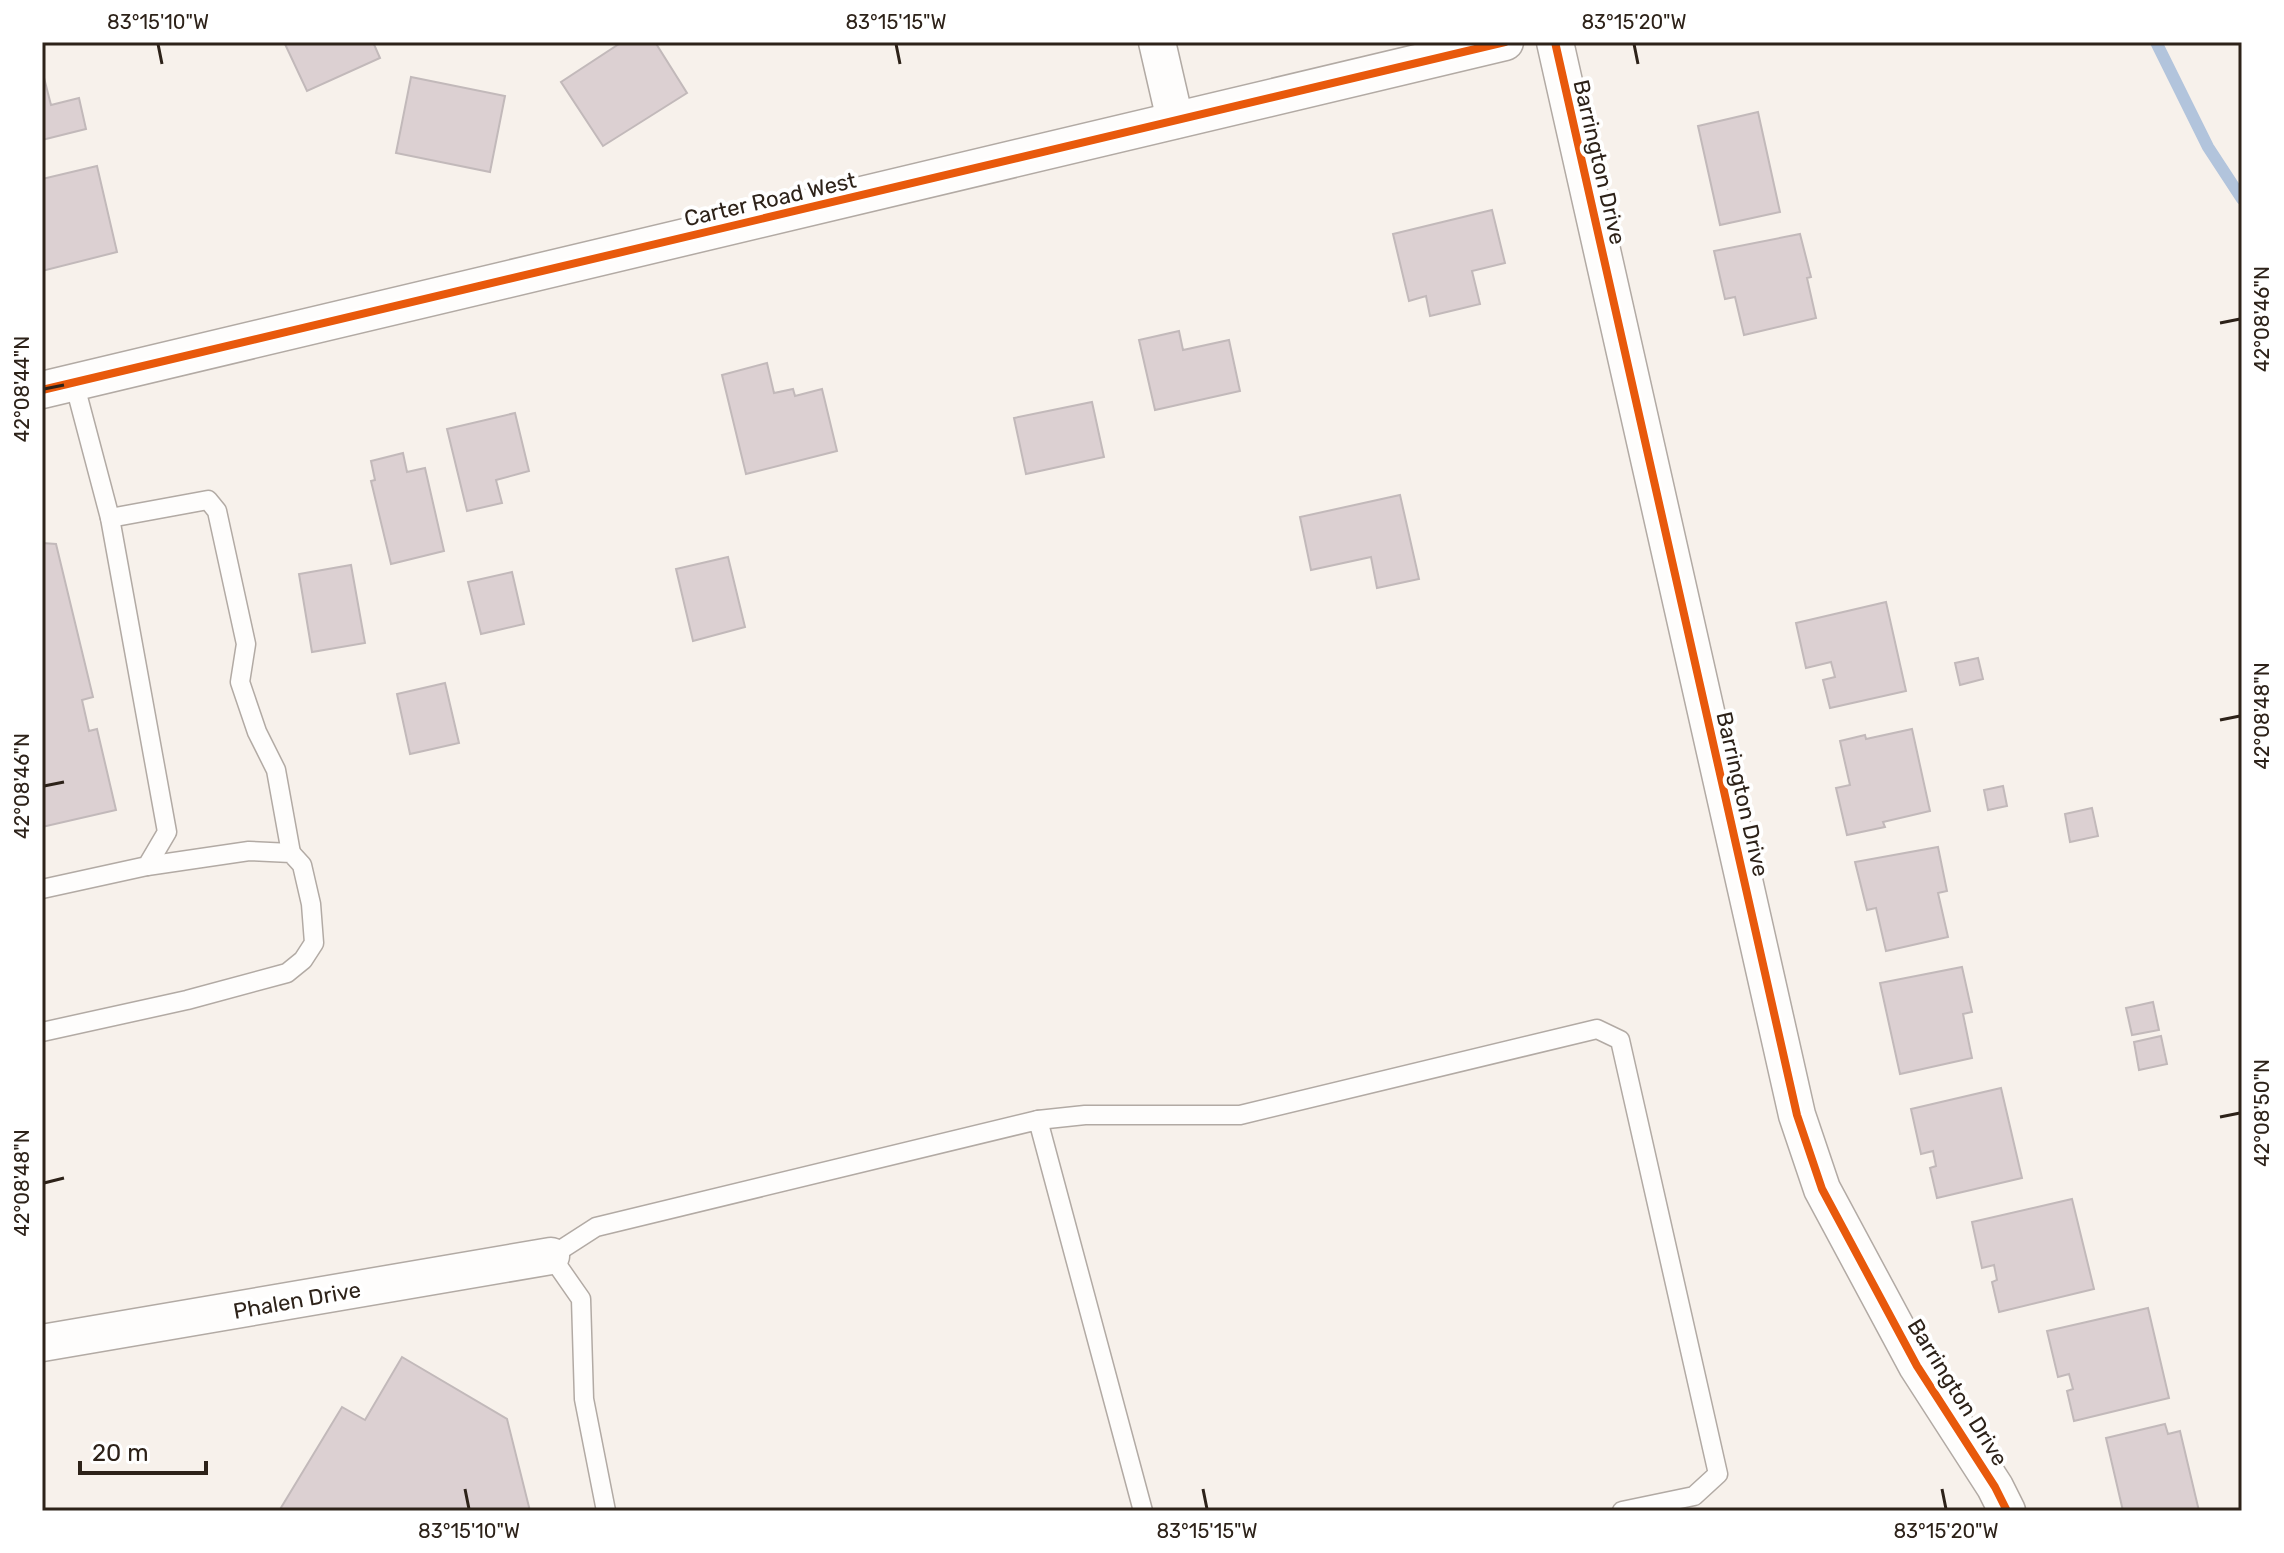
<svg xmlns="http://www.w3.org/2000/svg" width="2284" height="1553" font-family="Rubik,sans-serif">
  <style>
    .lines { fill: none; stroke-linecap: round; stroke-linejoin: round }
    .stream { stroke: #b2c4dc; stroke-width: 12 }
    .building { fill: #dcd0d2; stroke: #c2b9ba; stroke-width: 2 }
    .service-casing { stroke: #b2aaa4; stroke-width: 21 }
    .minor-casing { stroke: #b2aaa4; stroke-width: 39 }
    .service { stroke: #fefdfc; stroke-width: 18 }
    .minor { stroke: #fefdfc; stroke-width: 36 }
    .cycleway-casing { stroke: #fff; stroke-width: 13 }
    .cycleway { stroke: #e8590c; stroke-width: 8 }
    .ticks { fill: none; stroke: #2d2219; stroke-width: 3 }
    .labels { text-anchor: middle; stroke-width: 8; stroke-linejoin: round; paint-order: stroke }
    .street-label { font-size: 22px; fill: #2d2219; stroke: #fff }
    .neatline { fill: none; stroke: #2d2219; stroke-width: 3 }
    .ticks-label { font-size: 20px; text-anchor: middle; fill: #2d2219 }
  </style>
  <rect width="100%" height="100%" fill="#f7f1eb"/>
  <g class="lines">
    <path class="stream" d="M2156,42l52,105 34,52"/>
  </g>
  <g class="building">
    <path d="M284,42h89l7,16 -73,33z"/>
    <path d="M622,42h33l32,51 -84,53 -42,-64z"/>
    <path d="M42,70l9,35 28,-7 7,31 -44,11z"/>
    <path d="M411,77l94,19 -15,76 -94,-19z"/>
    <path d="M1758,112l22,100 -60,13 -22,-99z"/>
    <path d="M97,166l20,86 -75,19v-92z"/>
    <path d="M1492,210l13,53 -33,8 8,33 -50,12 -4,-20 -17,5 -16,-67z"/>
    <path d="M1800,234l11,43 -4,1 9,40 -72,17 -9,-38 -10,2 -11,-48z"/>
    <path d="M1179,331l4,19 46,-10 11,51 -85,19 -16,-70z"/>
    <path d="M767,363l7,30 19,-4 2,7 27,-7 15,62 -91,23 -24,-99z"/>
    <path d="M1092,402l12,55 -78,17 -12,-56z"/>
    <path d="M515,413l14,58 -33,9 6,23 -35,8 -20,-82z"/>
    <path d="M403,453l4,19 18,-4 19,83 -53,13 -20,-83 4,-1 -4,-19z"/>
    <path d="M1400,495l19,84 -42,9 -6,-31 -60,13 -11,-53z"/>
    <path d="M42,543l14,1 37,153 -11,3 7,31 8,-2 19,81 -74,17z"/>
    <path d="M728,557l17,70 -52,14 -17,-72z"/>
    <path d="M351,565l14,78 -53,9 -13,-78z"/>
    <path d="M512,572l12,52 -43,10 -13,-52z"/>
    <path d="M1886,602l20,89 -76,17 -7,-28 12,-3 -4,-15 -25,6 -10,-45z"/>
    <path d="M1978,658l5,21 -23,6 -5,-22z"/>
    <path d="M445,683l14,60 -49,11 -13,-60z"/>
    <path d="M1912,729l18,82 -47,11 2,5 -38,8 -11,-47 14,-3 -10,-44 25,-6 1,4z"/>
    <path d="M2003,786l4,20 -19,4 -4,-20z"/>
    <path d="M2092,808l6,28 -28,6 -5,-28z"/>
    <path d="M1938,847l9,44 -9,2 10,44 -62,14 -10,-43 -9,2 -12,-48z"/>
    <path d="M1962,967l10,45 -9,2 9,44 -72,16 -20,-91z"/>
    <path d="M2153,1002l6,28 -27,5 -6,-27z"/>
    <path d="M2161,1036l6,28 -28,6 -5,-28z"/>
    <path d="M2001,1088l21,90 -85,20 -7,-30 6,-2 -3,-15 -12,3 -10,-45z"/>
    <path d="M2072,1199l22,90 -95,23 -7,-30 5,-2 -3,-15 -12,3 -10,-46z"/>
    <path d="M2148,1308l21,90 -95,23 -7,-30 6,-2 -4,-15 -11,3 -11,-46z"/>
    <path d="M402,1357l105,62 23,92h-251l63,-104 23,13z"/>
    <path d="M2165,1424l3,10 12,-3 19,80h-76l-17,-73z"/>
  </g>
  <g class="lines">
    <defs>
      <g id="service">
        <path d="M110,518l98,-18 9,11 29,133 -6,38 17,50 19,38 15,83"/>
        <path d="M42,889l105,-23 20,-34 -57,-314 -36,-136"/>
        <path d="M42,1032l145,-32 100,-27 16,-13 11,-17 -3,-39 -9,-39 -11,-12 -42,-2 -102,15"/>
        <path d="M1038,1120l47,-5h155l357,-86 23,11 98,434 -24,22 -72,15"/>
        <path d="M606,1511l-22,-112 -3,-100 -30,-43 45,-29 442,-107 105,391"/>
      </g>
      <g id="minor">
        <path d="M1157,42l18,78"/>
        <path d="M1555,42l242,1073 25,74 95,177 78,121 12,24"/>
        <path d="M42,390l1463,-348"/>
        <path d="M42,1343l509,-87"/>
      </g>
    </defs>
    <use href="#service" class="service-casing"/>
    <use href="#minor" class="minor-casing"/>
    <use href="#service" class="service"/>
    <use href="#minor" class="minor"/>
    <defs>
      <g id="cycleway">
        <path d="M1555,42l242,1073 25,74 95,177 78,121 12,24"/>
        <path d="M42,390l1463,-348"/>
      </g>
    </defs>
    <use href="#cycleway" class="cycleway-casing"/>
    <use href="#cycleway" class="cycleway"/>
  </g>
  <path class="ticks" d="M158,44l4,20M896,44l4,20M1634,44l4,20M2220,323l20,-4M44,389l20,-4M2220,720l20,-4M44,786l20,-4M2220,1117l20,-4M44,1183l20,-5M465,1489l4,20M1203,1489l4,20M1942,1489l4,20"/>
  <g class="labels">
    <g class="street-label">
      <text transform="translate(1600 162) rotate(77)" y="8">Barrington Drive</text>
      <text transform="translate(770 199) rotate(-13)" y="8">Carter Road West</text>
      <text transform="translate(1743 794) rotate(77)" y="8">Barrington Drive</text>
      <text transform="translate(297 1300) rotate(-10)" y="8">Phalen Drive</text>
      <text transform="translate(1958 1392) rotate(58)" y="8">Barrington Drive</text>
    </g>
  </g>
  <rect width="2284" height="1553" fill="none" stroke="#ffffff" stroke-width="88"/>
  <path d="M80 1461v12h126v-12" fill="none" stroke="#2d2219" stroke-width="4"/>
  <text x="92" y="1461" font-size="24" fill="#2d2219" stroke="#ffffff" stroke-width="6" paint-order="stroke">20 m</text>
  <rect x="44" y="44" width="2196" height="1465" class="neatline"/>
  <g class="ticks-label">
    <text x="158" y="29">83°15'10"W</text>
    <text x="896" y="29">83°15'15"W</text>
    <text x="1634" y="29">83°15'20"W</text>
    <text transform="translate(2262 319) rotate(-90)" y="7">42°08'46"N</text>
    <text transform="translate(22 389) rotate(-90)" y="7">42°08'44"N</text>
    <text transform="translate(2262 716) rotate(-90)" y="7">42°08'48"N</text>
    <text transform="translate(22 786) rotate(-90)" y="7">42°08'46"N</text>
    <text transform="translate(2262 1113) rotate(-90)" y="7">42°08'50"N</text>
    <text transform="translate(22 1183) rotate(-90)" y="7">42°08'48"N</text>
    <text x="469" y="1538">83°15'10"W</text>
    <text x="1207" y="1538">83°15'15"W</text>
    <text x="1946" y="1538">83°15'20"W</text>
  </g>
</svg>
